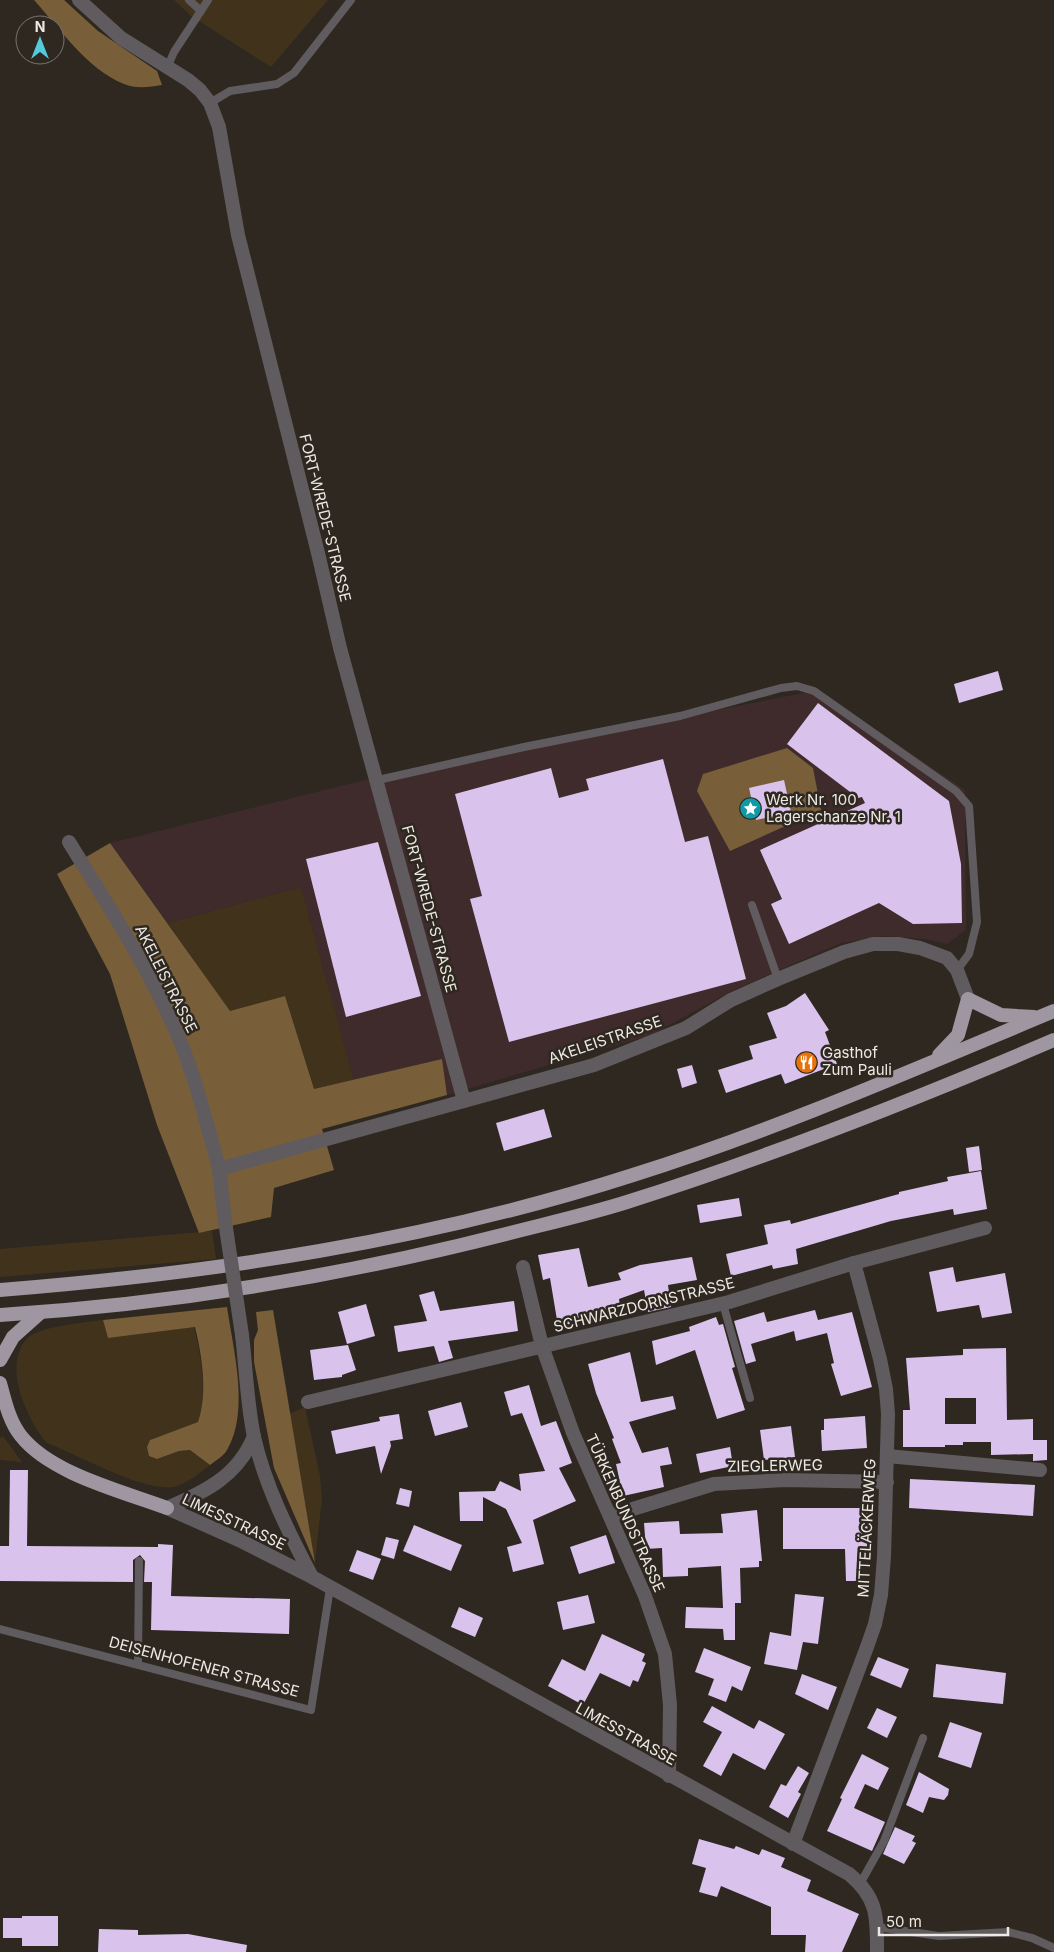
<svg xmlns="http://www.w3.org/2000/svg" width="1054" height="1952" font-family="Inter,sans-serif">
  <style>
    .industrial { fill: #3f2b2b }
    .green { fill: #41321c }
    .forest { fill: #785f3a }
    .building { fill: #d9c2ec; fill-rule: evenodd }
    .lines { fill: none; stroke-linecap: round; stroke-linejoin: round }
    .service { stroke: #5f5b5f; stroke-width: 8 }
    .minor { stroke: #5f5b5f; stroke-width: 14 }
    .tertiary { stroke: #5f5b5f; stroke-width: 14 }
    .trunk { stroke: #9e96a0; stroke-width: 14 }
    .tertiary-bridge { stroke: #5f5b5f; stroke-width: 14 }
    .labels { text-anchor: middle; stroke-width: 5; stroke-linejoin: round; paint-order: stroke }
    .street-label { font-size: 15px; fill: #ece8e3; stroke: #2e2820 }
    .poi-label { font-size: 15px; fill: #ece8e3; stroke: #2e2820; text-anchor: start }
  </style>
  <rect width="100%" height="100%" fill="#2e2820"/>
  <path class="industrial" d="M818,690l147,100 1,140 -19,14 -22,-5 -41,-3 -43,7 -109,48 -81,44 -204,60 -5,-36 -88,21 -53,-193 -133,36 -58,-80 263,-65z"/>
  <g class="green">
    <path d="M174,0h154l-57,67 -80,-51z"/>
    <path d="M301,887l53,193 -40,9 -29,-93 -55,16 -62,-89z"/>
    <path d="M212,1231l4,28 -216,18v-28z"/>
    <path d="M103,1320l5,18 86,-11c7,29 14,66 4,95l-48,18 7,19 22,-8 11,-1 20,15c-10,8 -24,19 -36,22 -32,5 -95,-32 -127,-44 -22,-26 -47,-84 -16,-108 21,-10 49,-12 72,-15z"/>
    <path d="M305,1407l15,69 2,22 -7,65 -26,-149z"/>
    <path d="M3,1436l19,26 -22,-2v-22z"/>
  </g>
  <g class="forest">
    <path d="M34,0h30l34,31 59,40 5,14c-12,2 -26,4 -38,-1 -37,-15 -64,-55 -90,-84z"/>
    <path d="M787,748l26,20 8,42 -91,41 -33,-60 6,-17z"/>
    <path d="M110,843l120,168 55,-15 29,93 128,-30 5,36 -125,34 12,41 -60,18 -3,29 -72,16 -42,-108 -47,-151 -53,-100z"/>
    <path d="M227,1307c6,42 23,104 0,143 -3,6 -12,11 -17,15l-20,-15 -11,1 -22,8 -8,-3 -2,-9 3,-7 48,-18c10,-29 4,-66 -3,-95l-87,11 -5,-18z"/>
    <path d="M273,1310l42,253 -41,-95 -20,-106v-22l4,-10 -2,-18z"/>
  </g>
  <g class="building">
    <path d="M998,671l5,19 -44,13 -5,-19z"/>
    <path d="M818,703l131,98 12,63 1,59 -49,1 -34,-21 -90,41 -18,-40 11,-5 -22,-49 105,-47 -3,-6 -4,1 -71,-54z"/>
    <path d="M663,759l22,83 23,-6 38,143 -237,63 -39,-143 12,-3 -27,-102 96,-26 8,30 30,-8 -3,-11z"/>
    <path d="M784,780l7,32 -35,8 -7,-32z"/>
    <path d="M378,842l43,154 -75,21 -40,-158z"/>
    <path d="M805,993l24,37 -4,2 12,32 -52,20 -4,-10 -55,19 -8,-23 35,-11 -4,-13 28,-8 -10,-25 19,-7z"/>
    <path d="M692,1065l5,18 -15,5 -5,-19z"/>
    <path d="M544,1109l8,28 -48,14 -8,-28z"/>
    <path d="M979,1146l3,24 -13,2 -3,-24z"/>
    <path d="M981,1171l6,38 -33,6 -1,-6 -62,12 -95,28 2,15 -25,5 -1,-4 -41,11 -5,-22 42,-10 -4,-19 26,-5 1,4 108,-30v-2l49,-11 -1,-4z"/>
    <path d="M739,1198l3,18 -42,7 -3,-18z"/>
    <path d="M579,1248l9,39 33,-7 -3,-7 22,-8 52,-8 5,23 -29,5 3,22 -23,5 -4,-22 -25,9 1,7 -28,7 1,7 -35,6 -8,-48 -7,2 -5,-25z"/>
    <path d="M953,1267l3,15 49,-9 7,40 -30,5 -3,-13 -42,7 -8,-40z"/>
    <path d="M434,1291l6,20 74,-10 4,30 -70,10 5,17 -14,4 -5,-16 -36,6 -4,-26 33,-5 -8,-26z"/>
    <path d="M366,1304l9,32 -28,8 -9,-32z"/>
    <path d="M815,1310l3,10 34,-8 20,75 -31,9 -10,-32 3,-1 -7,-30 -31,8 -2,-10 -43,13 5,17 -10,3 -12,-43 30,-9 3,10z"/>
    <path d="M716,1317l3,8 4,-1 12,43 -3,1 13,42 -28,9 -22,-69 -39,15 -4,-24 38,-10 -1,-4z"/>
    <path d="M348,1345l8,25 -14,5v2l-28,3 -4,-30z"/>
    <path d="M1006,1348l1,72 26,-1v21h14v20l-14,1v-7l-42,1v-13h-28v3h-18v2h-42v-37h7l-4,-52 57,-3v-6zM945,1398h31v26h-31z"/>
    <path d="M630,1352l11,50 32,-6 3,13 -47,13 13,31 26,-6 4,17 -12,2 4,21 -41,9 -7,-32 5,-1 -9,-24 2,-1 -18,-45 -8,-29z"/>
    <path d="M529,1385l12,41 15,-5 16,42 -13,5 17,33 -43,19 11,44 -31,8 -6,-25 15,-4 -16,-34 -23,-12v24h-23l-1,-29 36,-1 5,-10 21,10 -2,-17 26,-3 -23,-58 -11,3 -7,-24z"/>
    <path d="M461,1402l7,25 -33,9 -7,-25z"/>
    <path d="M399,1414l4,25 -13,2 1,5 -10,28 -6,-28 -39,8 -5,-23 49,-10 -1,-4z"/>
    <path d="M865,1416l2,32 -45,3 -1,-21h3v-11z"/>
    <path d="M791,1426l4,31 -31,3 -4,-30z"/>
    <path d="M730,1447l3,19 -33,7 -4,-19z"/>
    <path d="M10,1470h18l-1,76 131,1v-3l15,1 -2,51 119,3 -1,35 -138,-4 1,-48h-8l1,-21 -5,-6 -7,5v22l-133,-1v-35h9z"/>
    <path d="M910,1479l125,6 -2,31 -124,-8z"/>
    <path d="M400,1488l12,3 -3,16 -13,-3z"/>
    <path d="M783,1508h85l-1,41h-6v32h-15l-1,-32h-62z"/>
    <path d="M757,1510l5,51h-3v6l-19,1 1,35h-6v37h-11l-1,-11 -38,-1 1,-21 37,1 -2,-42 -33,2v8l-25,1 -1,-29 -16,1 -2,-26 35,-2 1,13 43,-1 -2,-19z"/>
    <path d="M414,1525l48,20 -11,26 -48,-20z"/>
    <path d="M606,1535l9,28 -36,11 -9,-27z"/>
    <path d="M386,1537l13,3 -5,19 -13,-4z"/>
    <path d="M357,1550l24,9 -8,21 -24,-9z"/>
    <path d="M795,1594l29,3 -6,47 -15,-2 -6,28 -33,-6 6,-32 21,4z"/>
    <path d="M588,1595l7,28 -32,7 -6,-28z"/>
    <path d="M459,1607l24,11 -8,19 -24,-10z"/>
    <path d="M602,1634l43,20 -3,7 4,2 -8,19 -5,-2 -3,7 -30,-14 -17,32 -35,-19 14,-27 23,12z"/>
    <path d="M704,1648l47,19 -9,24 -10,-5 -6,16 -18,-7 6,-16 -19,-7z"/>
    <path d="M878,1657l31,12 -8,19 -31,-13z"/>
    <path d="M936,1664l70,9 -3,31 -70,-7z"/>
    <path d="M802,1674l35,13 -9,23 -33,-16z"/>
    <path d="M712,1706l42,23 5,-9 26,14 -20,36 -32,-17 -12,23 -18,-10 19,-34 -19,-10z"/>
    <path d="M877,1708l20,9 -10,21 -20,-10z"/>
    <path d="M950,1722l32,11 -11,35 -33,-11z"/>
    <path d="M862,1754l27,14 -11,22 -13,-6 -11,24 31,14 -13,29 -45,-20 15,-32 -2,-1z"/>
    <path d="M798,1766l11,7 -11,19 3,2 -13,24 -19,-11 12,-23 5,2z"/>
    <path d="M919,1772l30,17 -1,6 -4,5 -15,-3 -6,16 -17,-8z"/>
    <path d="M895,1827l20,9 -3,5 4,2 -12,21 -21,-10z"/>
    <path d="M699,1839l35,10 2,-3 23,9 3,-6 23,9 -4,9 30,13 -4,11 52,23 -17,38h-37l1,-17h-35v-28l-50,-21 -4,11 -18,-5 7,-24 -14,-4z"/>
    <path d="M22,1916h36v30h-36v-8h-19v-20h19z"/>
    <path d="M99,1929l39,1v5l50,-1 59,11 -1,7h-148z"/>
  </g>
  <g class="lines">
    <g class="service">
      <path d="M189,0l12,11"/>
      <path d="M167,68l7,-16 34,-52"/>
      <path d="M210,103l20,-12 47,-7 17,-11 57,-73"/>
      <path d="M378,780l146,-33 156,-31 101,-28 16,-2 17,5 142,100 13,15 8,116 -8,32 -12,16"/>
      <path d="M752,905l26,74"/>
      <path d="M723,1304l27,94"/>
      <path d="M0,1629l311,81 19,-122"/>
      <path d="M138,1664l1,-103"/>
      <path d="M860,1884l24,-43 39,-103"/>
      <path d="M877,1927l62,9 69,-4 24,6 22,10"/>
    </g>
    <g class="minor">
      <path d="M79,0l42,38 67,42 12,10 10,13 9,24 19,108 80,318 22,95 124,453"/>
      <path d="M69,842c35,57 71,112 99,172 24,48 37,103 51,155"/>
      <path d="M523,1267l19,79 31,87 72,163 20,58 5,51 -1,71"/>
      <path d="M308,1402l421,-100 125,-39 131,-35"/>
      <path d="M887,1456l153,14"/>
      <path d="M610,1516l104,-32 72,-4 101,2"/>
      <path d="M793,1844l74,-197 8,-23 6,-29 3,-38 4,-143 -2,-25 -6,-30 -26,-96"/>
    </g>
    <g class="tertiary">
      <path d="M225,1221l-6,-52 375,-104 92,-37 45,-28 47,-21 66,-27 29,-8h25l22,4 27,10 10,12 11,29"/>
      <path d="M242,1335c4,33 5,69 12,102 11,49 35,96 58,140"/>
      <path d="M167,1508l72,32 73,37 537,297c29,24 28,43 28,78"/>
      <path d="M167,1508c38,-16 71,-32 87,-72"/>
    </g>
    <g class="trunk">
      <path d="M939,1055l19,-20 10,-36 33,16 33,2"/>
      <path d="M0,1290c214,-17 428,-49 633,-115 143,-45 282,-106 421,-164"/>
      <path d="M0,1315c173,-11 342,-39 510,-82 39,-10 79,-19 117,-31 145,-46 287,-102 427,-162"/>
      <path d="M0,1360l13,-23 28,-25"/>
      <path d="M0,1383c5,18 9,38 21,53 30,38 101,55 146,72"/>
    </g>
    <path class="tertiary-bridge" d="M225,1221l17,114"/>
  </g>
  <defs>
    <symbol id="sight-disc" viewBox="-11 -11 22 22"><circle r="9.5" fill="#0f9aa8" stroke="#2e2820"/><path d="M0-6L1.8-2.2L6-1.7L2.9 1.2L3.7 5.4L0 3.3L-3.7 5.4L-2.9 1.2L-6-1.7L-1.8-2.2Z" fill="#fff"/></symbol>
    <symbol id="restaurant-disc" viewBox="-11 -11 22 22"><circle r="9.5" fill="#e8710a" stroke="#2e2820"/><path d="M-5-6h1v4h1v-4h1v4h1v-4h1v5L-1.5 .5V6h-2V.5L-5-1ZM5-6V6H3V1.5H1.5Q1.5-4 5-6Z" fill="#fff"/></symbol>
  </defs>
  <g fill-rule="evenodd">
    <use href="#sight-disc" x="738" y="796" width="25" height="25"/>
    <use href="#restaurant-disc" x="794" y="1050" width="25" height="25"/>
  </g>
  <g class="labels">
    <g class="street-label">
      <text transform="translate(325 518) rotate(76)" y="5">FORT-WREDE-STRASSE</text>
      <text transform="translate(429 909) rotate(75)" y="5">FORT-WREDE-STRASSE</text>
      <text transform="translate(166 979) rotate(63)" y="5">AKELEISTRASSE</text>
      <text transform="translate(605 1040) rotate(-19)" y="5">AKELEISTRASSE</text>
      <text transform="translate(644 1305) rotate(-14)" y="5">SCHWARZDORNSTRASSE</text>
      <text transform="translate(775 1466) rotate(-1)" y="5">ZIEGLERWEG</text>
      <text transform="translate(625 1513) rotate(66)" y="5">TÜRKENBUNDSTRASSE</text>
      <text transform="translate(234 1522) rotate(25)" y="5">LIMESSTRASSE</text>
      <text transform="translate(867 1528) rotate(-87)" y="5">MITTELÄCKERWEG</text>
      <text transform="translate(204 1667) rotate(15)" y="5">DEISENHOFENER STRASSE</text>
      <text transform="translate(626 1734) rotate(29)" y="5">LIMESSTRASSE</text>
    </g>
    <g class="poi-label">
      <text x="766" y="805">Werk Nr. 100<tspan x="766" dy="17">Lagerschanze Nr. 1</tspan></text>
      <text x="822" y="1058">Gasthof<tspan x="822" dy="17">Zum Pauli</tspan></text>
    </g>
  </g>
  <g transform="translate(40 40)"><circle r="24" fill="#2e2820" stroke="#7a756e"/>
  <path d="M0-4L9 19L0 12L-9 19Z" fill="#53cbdb"/>
  <text y="-8" font-size="14" font-weight="bold" text-anchor="middle" fill="#ece8e3">N</text>
  </g>
  <path d="M879 1927v8h129v-8" fill="none" stroke="#ece8e3" stroke-width="2.5"/>
  <text x="886" y="1927" font-size="15" fill="#ece8e3" stroke="#2e2820" stroke-width="4" paint-order="stroke">50 m</text>
</svg>
